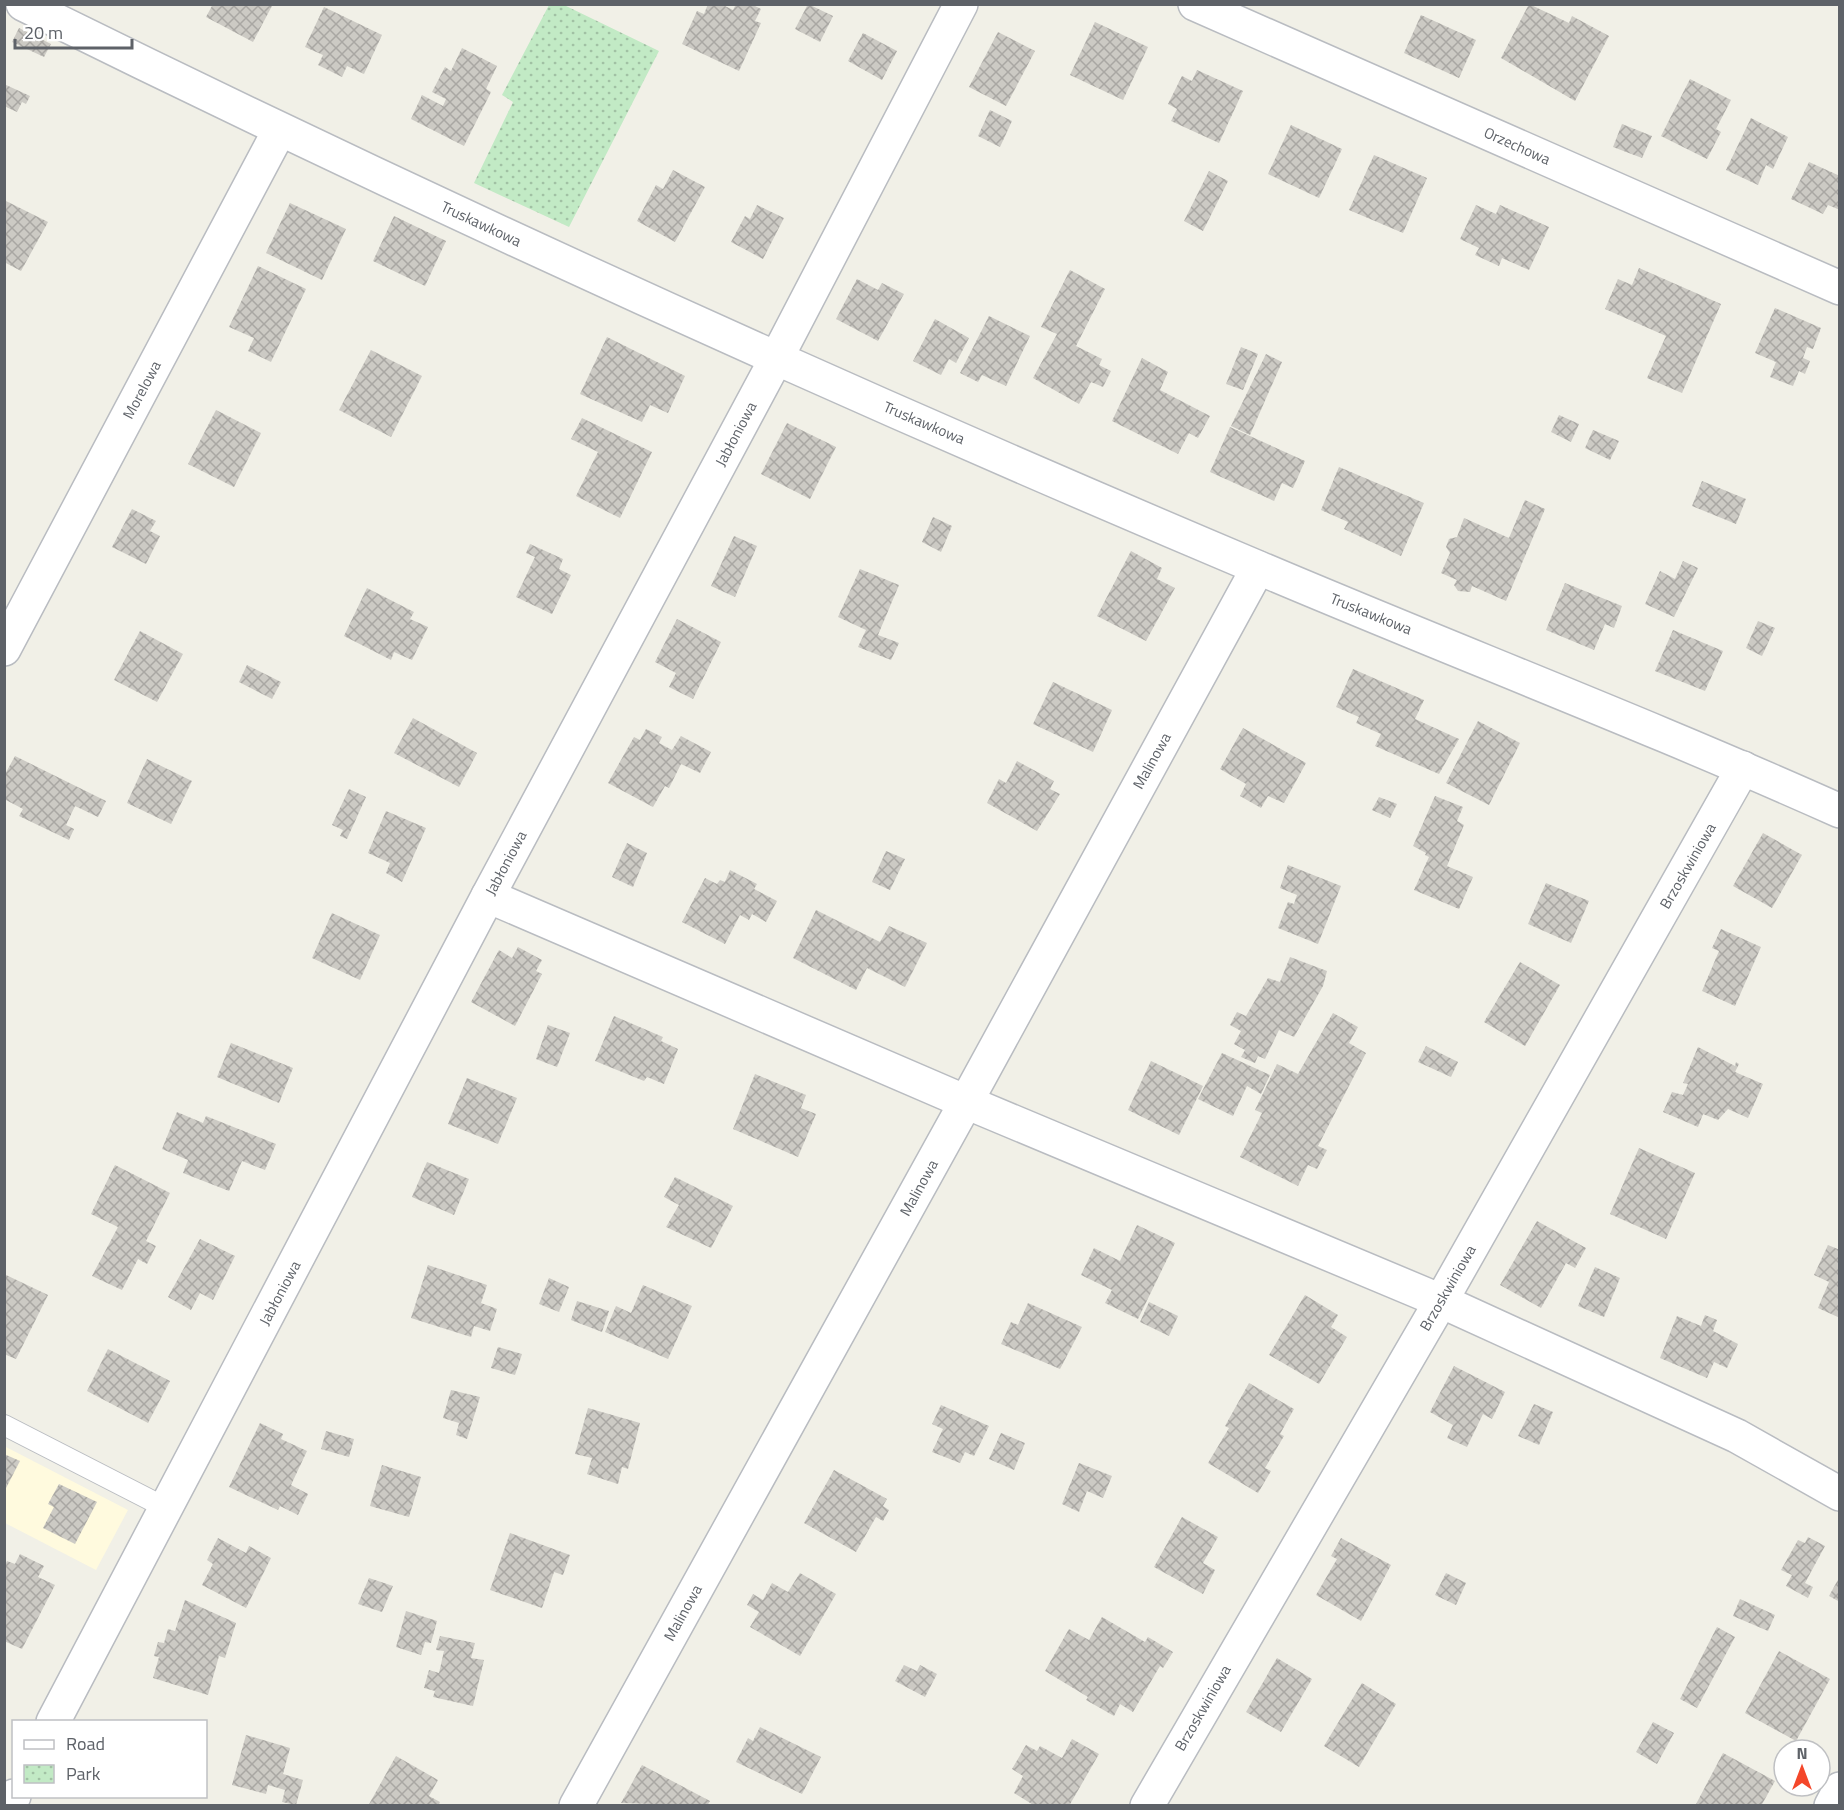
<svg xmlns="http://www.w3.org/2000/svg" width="1844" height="1810" font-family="'Titillium Web',sans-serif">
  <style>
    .commercial { fill: #fffade }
    .park { fill: url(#park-dots) }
    .building { fill: url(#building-cross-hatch) }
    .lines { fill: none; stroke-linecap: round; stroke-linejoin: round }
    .service-casing { stroke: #b9bcc1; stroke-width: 22 }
    .minor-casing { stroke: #b9bcc1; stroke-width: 36 }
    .service { stroke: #fff; stroke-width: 20 }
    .minor { stroke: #fff; stroke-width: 33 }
    .labels { text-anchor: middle; stroke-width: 4.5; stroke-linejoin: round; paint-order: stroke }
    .street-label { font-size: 15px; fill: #5e6268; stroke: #fff }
  </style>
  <defs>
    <pattern id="park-dots" width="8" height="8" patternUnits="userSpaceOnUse" patternTransform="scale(1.5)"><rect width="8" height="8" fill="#c2eac5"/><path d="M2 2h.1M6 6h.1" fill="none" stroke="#a1c1a4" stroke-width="1.8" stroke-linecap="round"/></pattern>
    <pattern id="building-cross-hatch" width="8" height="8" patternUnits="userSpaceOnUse" patternTransform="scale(1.5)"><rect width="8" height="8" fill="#cccac4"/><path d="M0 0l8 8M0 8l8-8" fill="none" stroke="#a9a7a3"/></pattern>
  </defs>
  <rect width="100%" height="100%" fill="#f1f0e7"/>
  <path class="commercial" d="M4,1446l124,64 -32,60 -91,-47z"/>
  <path class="park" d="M549,5h15l95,46 -90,176 -95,-44 39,-81 -11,-7z"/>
  <g class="building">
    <path d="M213,4h60l-20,38 -47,-25z"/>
    <path d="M708,4h13l12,6 3,-6h15l10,5 -6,12 6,2 -22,48 -57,-27 15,-33 7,3z"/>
    <path d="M808,4l25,12 -13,26 -25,-13z"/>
    <path d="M1529,4l40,19 3,-7 37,20 -34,65 -74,-43z"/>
    <path d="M324,7l58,28 -18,39 -17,-8 -5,11 -24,-12 5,-10 -18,-8z"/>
    <path d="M1421,15l55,25 -17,38 -55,-25z"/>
    <path d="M1095,22l53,25 -25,53 -53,-25z"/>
    <path d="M19,28l32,16 -7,13 -32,-15z"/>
    <path d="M998,32l37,19 -29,55 -37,-19z"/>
    <path d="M863,33l34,18 -15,29 -34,-19z"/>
    <path d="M462,48l35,18 -11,23 5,3 -27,54 -53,-27 11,-24 21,11 3,-7 -14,-7 13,-25 6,4z"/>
    <path d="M1197,70l46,21 -24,52 -48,-22 6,-12 -9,-5 14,-28 10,5z"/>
    <path d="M1690,79l41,21 -15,29 5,3 -14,27 -46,-23z"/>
    <path d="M4,84l26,12 -4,8 -4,-2 -5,10 -13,-6z"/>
    <path d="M990,110l22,11 -12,26 -22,-11z"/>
    <path d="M1751,118l37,19 -15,32 -7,-4 -8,20 -32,-15z"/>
    <path d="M1622,124l30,12 -10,22 -29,-11z"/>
    <path d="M1291,125l51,24 -23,49 -51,-24z"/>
    <path d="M1374,155l53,23 -24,55 -54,-23z"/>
    <path d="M1809,162l31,14v34l-12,-5 -5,9 -32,-15z"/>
    <path d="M673,170l32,17 -30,55 -38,-21 19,-36 7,4z"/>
    <path d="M1209,171l19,10 -25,50 -19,-10z"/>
    <path d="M4,200l44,22 -27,49 -17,-9z"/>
    <path d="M290,203l56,26 -24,51 -56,-27z"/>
    <path d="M757,205l27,13 -21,41 -32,-17 14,-26 5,3z"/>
    <path d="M1476,205l20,9 4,-9 49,22 -20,43 -27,-12 -3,8 -24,-11 4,-7 -19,-9z"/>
    <path d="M394,216l52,25 -21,45 -52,-25z"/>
    <path d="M258,266l48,23 -35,73 -23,-11 6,-13 -25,-11z"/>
    <path d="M1639,268l82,36 -39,89 -35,-15 19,-42 -61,-27 13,-30 14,6z"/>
    <path d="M1070,270l35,19 -29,57 26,13 -3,6 12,6 -8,16 -12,-5 -12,22 -46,-26 24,-44 -16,-7z"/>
    <path d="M857,279l21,11 4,-7 22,11 -26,47 -42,-22z"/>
    <path d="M1775,308l46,20 -8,21 -6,-2 -4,11 7,3 -5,13 -6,-3 -6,15 -23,-9 6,-15 -21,-9z"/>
    <path d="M989,316l41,20 -24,50 -24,-11 -4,7 -18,-9z"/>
    <path d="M935,319l34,19 -13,25 -7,-4 -8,16 -28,-14z"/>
    <path d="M607,337l78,39 -17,37 -18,-8 -8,17 -62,-28z"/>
    <path d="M1241,347l17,7 -15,36 -17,-6z"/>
    <path d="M371,350l51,26 -31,61 -52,-27z"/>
    <path d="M1266,354l16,8 -32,73 -19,-9z"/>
    <path d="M1142,358l26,14 -8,18 50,26 -12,22 -9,-5 -11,21 -66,-33z"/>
    <path d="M216,410l45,23 -27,54 -46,-23z"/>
    <path d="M1559,415l20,9 -8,18 -20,-10z"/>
    <path d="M582,418l70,34 -32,66 -44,-22 22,-44 -27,-13z"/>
    <path d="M787,423l49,24 -26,52 -49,-25z"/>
    <path d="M1230,427l75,34 -12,27 -11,-5 -8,18 -64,-29z"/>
    <path d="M1593,430l26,11 -9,19 -25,-12z"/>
    <path d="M1339,467l85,36 -23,53 -57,-27 4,-7 -27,-12z"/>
    <path d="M1702,481l44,18 -10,25 -44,-18z"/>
    <path d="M1525,500l20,9 -39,92 -34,-15 -2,6 -12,-1 -4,-6 3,-5 -16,-7 9,-20 -4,-6 3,-8 8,-2 7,-19 45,20z"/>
    <path d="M132,509l24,12 -6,10 10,5 -14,28 -34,-17z"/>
    <path d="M933,517l19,9 -11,26 -19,-10z"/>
    <path d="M734,536l23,10 -22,51 -24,-11z"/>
    <path d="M530,544l33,15 -4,10 12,6 -19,39 -36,-17 19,-40 -9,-4z"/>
    <path d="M1131,551l31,17 -5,11 18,9 -29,53 -49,-25z"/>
    <path d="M1683,561l15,7 -24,49 -29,-13 15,-33 15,8z"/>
    <path d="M860,569l39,16 -21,50 21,8 -8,17 -33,-13 8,-17 -28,-13z"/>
    <path d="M1565,583l57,23 -8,22 -9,-4 -11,26 -48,-20z"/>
    <path d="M367,588l47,24 -4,7 18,8 -16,33 -18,-8 -3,8 -47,-24z"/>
    <path d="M677,619l44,23 -28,57 -24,-12 7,-14 -21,-11z"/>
    <path d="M1758,621l17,7 -13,28 -16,-8z"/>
    <path d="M1673,630l50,21 -18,40 -50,-20z"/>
    <path d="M140,631l43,23 -26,48 -43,-22z"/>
    <path d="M247,665l34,17 -9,17 -33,-17z"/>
    <path d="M1353,669l71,31 -9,19 44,20 -20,35 -64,-28 6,-12 -25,-11 3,-6 -23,-10z"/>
    <path d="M1053,682l59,28 -19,42 -60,-28z"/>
    <path d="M413,718l64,35 -18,34 -65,-34z"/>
    <path d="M1478,721l42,22 -31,62 -43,-22z"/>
    <path d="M1243,728l63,35 -22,40 -16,-7 -7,12 -21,-12 6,-12 -26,-15z"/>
    <path d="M646,729l16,8 -3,6 13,7 9,-14 30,16 -11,21 -19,-9 -12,24 -4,-2 -12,21 -45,-24 26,-46 6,3z"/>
    <path d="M15,756l91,45 -8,16 -23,-11 -9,19 8,4 -5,11 -50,-24 4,-7 -19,-10v-23z"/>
    <path d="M147,759l45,22 -21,43 -44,-21z"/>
    <path d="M1017,761l37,20 -4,8 10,5 -23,37 -50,-28 12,-24 7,4z"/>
    <path d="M349,789l17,8 -19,42 -7,-3 3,-6 -11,-5z"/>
    <path d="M1435,796l28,11 -6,14 7,4 -17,41 26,11 -14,32 -45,-19 15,-33 -4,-2 1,-2 -13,-7z"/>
    <path d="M1379,797l18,7 -7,14 -18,-8z"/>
    <path d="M386,811l40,17 -24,54 -16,-9 4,-10 -22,-10z"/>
    <path d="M1763,833l39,22 -30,53 -39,-22z"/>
    <path d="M627,843l20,10 -14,34 -21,-10z"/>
    <path d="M886,851l19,8 -15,31 -18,-8z"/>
    <path d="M1288,865l53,21 -23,58 -40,-16 10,-26 6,2 3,-9 -17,-7z"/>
    <path d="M730,870l27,14 -3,5 23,12 -11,21 -14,-8 -3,6 -9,-5 -15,29 -43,-22 23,-44 12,6 3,-4 5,2z"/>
    <path d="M1546,883l43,18 -18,42 -43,-19z"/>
    <path d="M816,910l64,32 9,-16 38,17 -22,44 -38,-19 -11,22 -63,-32z"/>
    <path d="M332,913l48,22 -20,45 -48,-22z"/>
    <path d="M1721,929l40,18 -26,59 -33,-15 17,-40 -7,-3z"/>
    <path d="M518,947l24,13 -6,11 6,3 -27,52 -44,-24 28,-52 13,8z"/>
    <path d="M1290,957l37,14 -4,15 -29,51 -15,-7 -14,29 -7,-3 -3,7 -14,-6 4,-7 -11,-6 7,-13 -11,-6 7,-13 9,4 22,-38 12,4z"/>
    <path d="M1520,962l40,23 -35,61 -41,-24z"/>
    <path d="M1333,1013l25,14 -9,16 17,10 -48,93 9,4 -10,19 -9,-4 -10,21 -58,-29 22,-44 -7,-3 22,-46 21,10z"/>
    <path d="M614,1016l49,21 -2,4 17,8 -14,35 -17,-7 -3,4 -49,-20z"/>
    <path d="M548,1025l22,8 -13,34 -21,-8z"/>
    <path d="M231,1043l62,25 -14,35 -62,-26z"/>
    <path d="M1426,1046l32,16 -7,15 -33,-15z"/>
    <path d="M1698,1047l37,19 1,-4 3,2 -4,8 28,12 -15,34 -20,-9 -10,11 -15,-6 -5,13 -35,-15 9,-20 11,3 5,-11 -5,-1z"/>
    <path d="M1222,1053l48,22 -9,19 -14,-8 -14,30 -35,-17z"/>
    <path d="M1151,1061l52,25 -24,49 -51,-25z"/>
    <path d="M755,1074l51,21 -5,13 15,6 -18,43 -65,-28z"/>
    <path d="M467,1078l50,20 -19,46 -50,-20z"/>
    <path d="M177,1112l26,11 3,-7 70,28 -11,26 -23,-9 -13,30 -46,-18 5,-13 -26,-11z"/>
    <path d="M1639,1148l56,25 -29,66 -56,-25z"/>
    <path d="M427,1162l42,17 -15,36 -42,-18z"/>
    <path d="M115,1165l55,28 -24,48 10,5 -9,18 -9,-5 -16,31 -30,-14 26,-49 -27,-13z"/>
    <path d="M675,1177l58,29 -22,42 -45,-21 13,-22 -15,-8z"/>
    <path d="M1537,1221l49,27 -11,20 -9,-5 -25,45 -41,-23z"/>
    <path d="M1137,1225l38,18 -37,76 -33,-16 7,-13 -31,-15 13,-27 26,13z"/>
    <path d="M200,1239l35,17 -22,44 -13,-7 -9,17 -23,-13z"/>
    <path d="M1828,1245l12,5v68l-22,-10 11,-26 -15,-7z"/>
    <path d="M428,1265l59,20 -6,18 16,6 -7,22 -16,-5 -3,11 -60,-19z"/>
    <path d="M1595,1267l25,11 -16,39 -26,-11z"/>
    <path d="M4,1274l44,21 -32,64 -12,-5z"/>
    <path d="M549,1278l20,9 -10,25 -20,-8z"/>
    <path d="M643,1285l49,21 -24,53 -63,-27 11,-26 15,7z"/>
    <path d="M1305,1295l33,20 -7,12 16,10 -28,47 -50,-29z"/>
    <path d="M577,1301l32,10 -7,21 -31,-12z"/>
    <path d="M1149,1302l29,14 -9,20 -29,-14z"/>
    <path d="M1028,1303l54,24 -22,42 -59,-25 10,-22 7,3z"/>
    <path d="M1705,1315l12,5 -4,11 25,13 -11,24 -13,-6 -7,16 -47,-20 17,-42 24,10z"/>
    <path d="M498,1347l24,7 -7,21 -24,-7z"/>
    <path d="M108,1349l62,32 -22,42 -61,-32z"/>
    <path d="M1454,1366l51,26 -13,27 -9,-5 -16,33 -20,-9 6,-13 -23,-13z"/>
    <path d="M1249,1383l45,26 -14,25 4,2 -19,32 6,3 -13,22 -50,-30 21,-35 -4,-2z"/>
    <path d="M451,1390l29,7 -13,42 -11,-4 3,-12 -16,-5z"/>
    <path d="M1534,1404l19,8 -14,33 -21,-9z"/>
    <path d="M941,1405l48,21 -15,30 -9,-4 -5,11 -28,-11 11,-23 -11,-5z"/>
    <path d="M588,1408l52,15 -12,46 -6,-2 -4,17 -31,-10 5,-16 -17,-4z"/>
    <path d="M260,1423l23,11 -2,5 26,12 -16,34 17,9 -10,21 -18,-9 -2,4 -49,-23z"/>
    <path d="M326,1431l28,8 -5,18 -28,-8z"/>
    <path d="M1001,1433l24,10 -11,27 -25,-11z"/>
    <path d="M4,1454l16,7 -16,31z"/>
    <path d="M1079,1463l33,13 -9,22 -16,-7 -8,21 -17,-8z"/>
    <path d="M382,1465l39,12 -12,40 -39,-11z"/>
    <path d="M834,1470l53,29 -4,7 6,4 -6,11 -7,-4 -20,35 -52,-29z"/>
    <path d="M59,1484l38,18 -22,42 -32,-16 11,-21 -6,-3z"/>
    <path d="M1182,1517l36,20 -15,26 12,7 -12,24 -49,-27z"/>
    <path d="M510,1533l60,22 -7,20 -9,-3 -12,36 -52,-18z"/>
    <path d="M1808,1537l17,9 -20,37 8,4 -5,11 -22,-12 6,-11 -11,-5 17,-30 7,3z"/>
    <path d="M218,1538l28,15 3,-7 22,12 -25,50 -44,-23 11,-21 -6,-4z"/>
    <path d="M1341,1538l50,27 -30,56 -45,-26 21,-36 -6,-3z"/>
    <path d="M20,1554l24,12 -6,11 17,8 -33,64 -18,-8v-74l3,-6 8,3z"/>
    <path d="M800,1573l36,21 -36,62 -50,-29 9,-15 -12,-7 6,-11 10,6 9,-17 16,9z"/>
    <path d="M1446,1573l20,10 -10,22 -21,-10z"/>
    <path d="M1840,1576v26l-11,-6z"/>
    <path d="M369,1578l24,8 -11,26 -24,-8z"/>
    <path d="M1740,1599l35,16 -7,16 -35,-15z"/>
    <path d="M185,1600l51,23 -11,35 -6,-2 -11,39 -55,-17 6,-21 -5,-1 4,-14 6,1 4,-14 7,2z"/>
    <path d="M406,1611l31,10 -6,22 -6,-1 -4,13 -25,-8z"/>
    <path d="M1102,1617l43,25 3,-5 25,15 -10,16 -3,-2 -27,46 -13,-8 -6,12 -28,-16 2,-3 -43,-26 24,-42 20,11z"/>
    <path d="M1717,1627l18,10 -38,71 -17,-9z"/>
    <path d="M440,1636l35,7 -4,15 13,2 -11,46 -40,-9 2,-6 -11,-3 5,-18 10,3 5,-22 -8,-1z"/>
    <path d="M1779,1651l51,28 -34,62 -51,-28z"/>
    <path d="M1277,1658l35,21 -31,53 -35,-20z"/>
    <path d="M904,1665l13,6 3,-6 17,9 -12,23 -30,-16z"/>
    <path d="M1362,1683l34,21 -37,63 -35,-21z"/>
    <path d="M1653,1722l21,11 -17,31 -21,-12z"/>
    <path d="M760,1727l61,30 -19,37 -66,-32 12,-24 5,3z"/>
    <path d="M246,1735l44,13 -7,26 20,6 -7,25 -14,-3 3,-12 -17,-5 -2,9 -34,-9z"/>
    <path d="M1072,1739l27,15 -30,52h-34l-21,-13 9,-17 -11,-7 14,-24 11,6 3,-5 22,12z"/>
    <path d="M1723,1753l52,28 -14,25h-66z"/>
    <path d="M396,1756l42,24 -9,16 11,6 -2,4h-70z"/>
    <path d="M642,1765l68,36 -3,5 -86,-3z"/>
  </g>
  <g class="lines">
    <defs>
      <path id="service" d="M4,1425l162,83"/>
      <g id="minor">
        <path d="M23,4c406,201 819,388 1236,564 193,82 389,157 581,243"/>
        <path d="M1195,4l645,284"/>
        <path d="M4,649l275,-518"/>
        <path d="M488,896l478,206 475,199 296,135 103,58"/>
        <path d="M53,1722l435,-826 288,-537 185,-355"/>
        <path d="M8,1806l6,-10"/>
        <path d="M576,1806l390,-704 292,-534"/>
        <path d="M1147,1806l294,-505 302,-533"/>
        <path d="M1831,1806l9,-17"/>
      </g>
    </defs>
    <use href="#service" class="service-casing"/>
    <use href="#minor" class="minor-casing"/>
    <use href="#service" class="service"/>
    <use href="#minor" class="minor"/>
  </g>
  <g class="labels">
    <g class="street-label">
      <text transform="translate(1517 146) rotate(24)" y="5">Orzechowa</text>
      <text transform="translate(481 224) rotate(25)" y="5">Truskawkowa</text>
      <text transform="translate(142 390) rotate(-62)" y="5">Morelowa</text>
      <text transform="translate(924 423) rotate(23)" y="5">Truskawkowa</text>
      <text transform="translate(736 434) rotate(-62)" y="5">Jabłoniowa</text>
      <text transform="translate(1371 614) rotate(22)" y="5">Truskawkowa</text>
      <text transform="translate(1152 761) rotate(-61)" y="5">Malinowa</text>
      <text transform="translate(506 863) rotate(-62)" y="5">Jabłoniowa</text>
      <text transform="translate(1688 866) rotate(-60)" y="5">Brzoskwiniowa</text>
      <text transform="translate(919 1188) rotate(-61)" y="5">Malinowa</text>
      <text transform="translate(1448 1288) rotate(-60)" y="5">Brzoskwiniowa</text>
      <text transform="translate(280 1293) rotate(-62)" y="5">Jabłoniowa</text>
      <text transform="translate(683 1613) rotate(-61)" y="5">Malinowa</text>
      <text transform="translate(1203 1708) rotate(-60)" y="5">Brzoskwiniowa</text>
    </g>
  </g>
  <rect width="1844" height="1810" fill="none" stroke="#5e6268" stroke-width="12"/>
  <rect x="12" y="1720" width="195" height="78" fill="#ffffff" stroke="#bfc0c3" stroke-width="1.5"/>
  <rect x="24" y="1740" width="30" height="9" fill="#ffffff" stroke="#bfc0c3" stroke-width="1.5"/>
  <text x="66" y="1750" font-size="18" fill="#5e6268">Road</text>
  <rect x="24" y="1765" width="30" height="18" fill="url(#park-dots)" stroke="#bfc0c3" stroke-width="1.5"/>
  <text x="66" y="1780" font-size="18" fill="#5e6268">Park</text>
  <g transform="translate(1802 1768)"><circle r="28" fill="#ffffff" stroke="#bfc0c3" stroke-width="1.5"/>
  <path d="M0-4.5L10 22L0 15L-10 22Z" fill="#f4472a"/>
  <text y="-9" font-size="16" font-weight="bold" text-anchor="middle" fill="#5e6268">N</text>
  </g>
  <path d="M15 39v9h117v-9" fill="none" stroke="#5e6268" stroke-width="3"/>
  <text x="24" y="39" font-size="18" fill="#5e6268" stroke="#ffffff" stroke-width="4.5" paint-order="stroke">20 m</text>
</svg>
